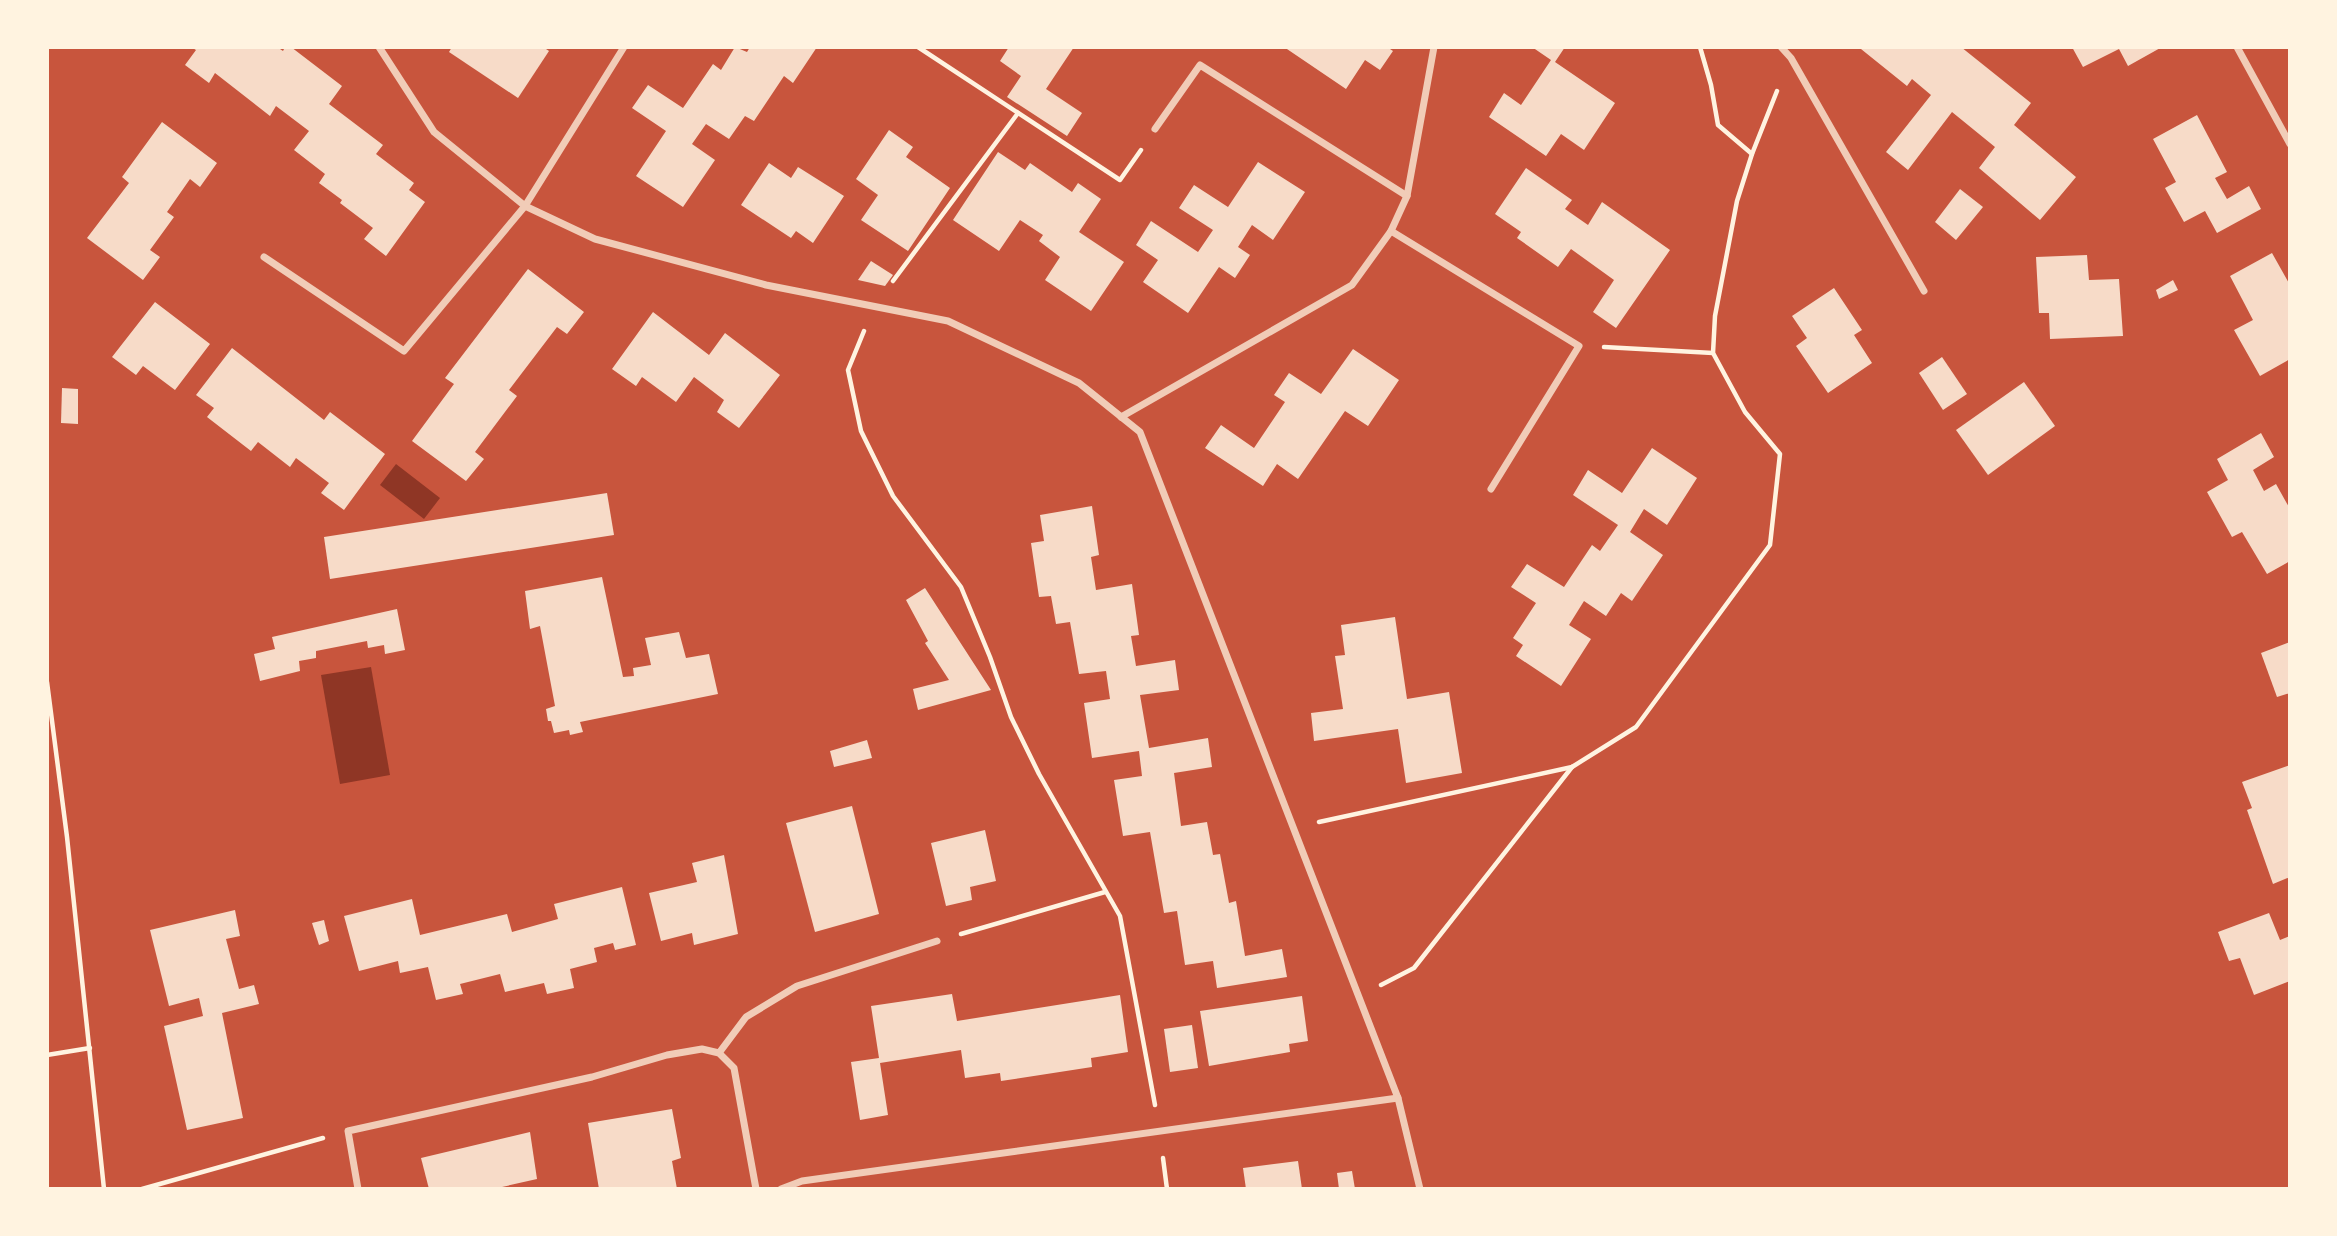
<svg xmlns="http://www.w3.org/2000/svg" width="2337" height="1236" font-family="'Noto Sans',sans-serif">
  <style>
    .water { fill: #8f3625 }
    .building { fill: #f7dbc8 }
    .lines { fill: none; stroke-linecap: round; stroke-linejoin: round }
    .path { stroke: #fff3e0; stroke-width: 4.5 }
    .minor { stroke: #f1ccb7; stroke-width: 7 }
  </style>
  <rect width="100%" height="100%" fill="#c8553d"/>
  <g class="water">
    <path d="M396,464l44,34 -16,21 -44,-34z"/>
    <path d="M371,667l19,108 -50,9 -19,-109z"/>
  </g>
  <g class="building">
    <path d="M191,47h86l6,4 2,-4h6l51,39 -13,18 54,41 -7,9 38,29 -5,7 16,12 -39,54 -22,-17 9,-11 -33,-25 2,-3 -23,-17 6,-9 -31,-24 15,-19 -33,-25 -6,10 -55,-43 -6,10 -24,-18 11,-15z"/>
    <path d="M452,47h91l6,4 -31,47 -69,-46z"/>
    <path d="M735,47l12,5 3,-5h67l-24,36 -9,-7 -30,45 -9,-5 -16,23 -23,-15 -14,20 23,16 -32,47 -47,-31 30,-45 -34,-23 16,-23 35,23 30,-44 8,6z"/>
    <path d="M1009,47h65l-28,42 36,24 -15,23 -60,-39 14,-21 -21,-15z"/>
    <path d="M1284,47h103l6,4 -13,19 -15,-10 -19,29z"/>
    <path d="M1532,47h33l-10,15 60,41 -31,47 -23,-16 -15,22 -57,-39 15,-24 17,12 30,-45z"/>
    <path d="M1863,47h98l70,56 -17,22 62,52 -36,43 -61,-52 16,-21 -43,-35 -44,58 -22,-18 45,-57 -19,-16 -5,7 -46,-37z"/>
    <path d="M2072,47h90l-34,19 -9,-17 -36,18z"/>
    <path d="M2197,115l30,57 -12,6 12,21 22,-13 12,23 -44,24 -12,-22 -21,11 -19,-34 11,-6 -23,-43z"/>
    <path d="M162,122l55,41 -17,24 -10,-8 -23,33 7,5 -24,33 10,7 -17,23 -56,-42 42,-55 -7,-6z"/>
    <path d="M889,130l24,17 -7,10 44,31 -42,63 -47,-31 17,-25 -22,-16z"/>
    <path d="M998,152l27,18 5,-7 42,29 6,-9 23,16 -22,33 45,30 -33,49 -46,-31 15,-23 -21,-16 4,-6 -23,-15 -21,31 -46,-31z"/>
    <path d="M1258,162l47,30 -32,48 -21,-15 -14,22 12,8 -15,23 -16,-11 -31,46 -45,-31 15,-22 -22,-15 15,-24 47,31 15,-22 -34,-22 15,-23 34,22z"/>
    <path d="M769,163l22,15 7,-11 46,29 -31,47 -17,-12 -5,7 -50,-33z"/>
    <path d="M1526,168l46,32 -7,9 23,16 14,-23 68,48 -54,78 -23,-16 21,-32 -43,-31 -13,18 -41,-29 4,-6 -26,-18z"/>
    <path d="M1960,189l23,18 -27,33 -21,-18z"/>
    <path d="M2272,253l18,32v74l-30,17 -26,-46 19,-10 -23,-44z"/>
    <path d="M2087,255l2,25 30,-1 4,57 -73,3 -1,-26h-10l-3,-56z"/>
    <path d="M871,261l22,14 -8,11 -27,-6z"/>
    <path d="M528,269l56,43 -17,22 -10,-7 -48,63 8,6 -42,56 9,7 -18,22 -54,-40 42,-57 -9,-6z"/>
    <path d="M2173,280l5,10 -19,9 -3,-9z"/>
    <path d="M1834,288l28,42 -8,5 18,28 -44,30 -32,-47 11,-8 -15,-22z"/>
    <path d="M155,302l55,42 -35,46 -32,-24 -7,9 -24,-18z"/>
    <path d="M653,312l56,43 16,-22 55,42 -41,53 -22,-16 7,-12 -30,-23 -18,25 -34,-25 -6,9 -24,-17z"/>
    <path d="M232,348l92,72 6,-8 55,42 -41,56 -23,-17 8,-10 -33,-25 -6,9 -32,-25 -7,9 -44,-34 7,-9 -18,-13z"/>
    <path d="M1353,349l46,31 -31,46 -23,-15 -47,68 -21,-15 -14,22 -58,-38 16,-23 33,23 31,-46 -11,-7 15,-22 32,21z"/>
    <path d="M1942,357l25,37 -24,16 -24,-37z"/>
    <path d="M2024,382l31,44 -67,49 -32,-45z"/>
    <path d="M62,388l16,1v35l-17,-1z"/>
    <path d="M2261,433l13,24 -21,13 11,21 12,-7 14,25v52l-23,13 -25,-42 -10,5 -25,-45 21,-12 -11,-21z"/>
    <path d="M1652,448l45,30 -30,47 -23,-16 -14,23 33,23 -31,46 -11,-8 -15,23 -22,-15 -15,24 22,14 -30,47 -45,-30 7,-11 -10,-7 23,-35 -25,-16 16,-23 37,23 28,-42 8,6 18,-26 -45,-30 15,-25 34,23z"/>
    <path d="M607,493l7,42 -284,44 -6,-42z"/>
    <path d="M1092,506l7,49 -8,2 5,33 36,-6 7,51 -8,1 5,30 39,-6 4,30 -39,5 9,53 59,-10 4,29 -38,6 7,53 26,-4 6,33 7,-1 9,49 7,-2 9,55 37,-7 5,28 -70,11 -4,-27 -28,4 -8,-54 -13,2 -14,-81 -27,4 -9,-56 28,-4 -3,-25 -47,7 -8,-55 26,-4 -4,-28 -27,3 -9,-52 -14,2 -5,-28 -12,1 -8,-54 13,-2 -4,-26z"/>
    <path d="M602,577l21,100 11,-1 -1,-8 18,-3 -6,-27 34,-6 7,26 23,-4 9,40 -138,28 3,10 -13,3 -1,-5 -15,3 -3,-12h-3l-2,-12 9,-3 -15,-80 -10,3 -5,-38z"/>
    <path d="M925,588l66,102 -73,20 -5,-21 36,-9 -24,-37 3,-2 -22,-41z"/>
    <path d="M397,609l8,41 -20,4 -1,-9 -16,3 -1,-7 -51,10v7l-17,3 1,10 -40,10 -6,-27 21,-5 -3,-12z"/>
    <path d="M1395,617l12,82 42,-7 13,81 -56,10 -8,-54 -84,12 -3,-28 32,-4 -8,-53 10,-1 -4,-30z"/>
    <path d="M2290,642v51l-13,4 -16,-44z"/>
    <path d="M867,740l5,18 -38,9 -4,-16z"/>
    <path d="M2290,765v112l-17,7 -26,-74 5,-2 -10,-26z"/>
    <path d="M852,806l27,108 -64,18 -29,-109z"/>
    <path d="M985,830l11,51 -26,6 2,13 -26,6 -15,-63z"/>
    <path d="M724,855l14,79 -44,11 -2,-12 -31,8 -12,-48 48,-11 -5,-19z"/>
    <path d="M622,887l14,58 -21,5 -2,-7 -19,5 3,14 -27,7 4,19 -27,6 -3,-11 -39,9 -5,-18 -40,10 3,10 -27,6 -8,-33 -28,6 -2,-12 -39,10 -15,-55 68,-17 8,36 87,-21 5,18 46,-13 -4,-15z"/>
    <path d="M235,910l5,26 -14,3 13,50 15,-4 5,19 -37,9 21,105 -56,12 -23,-104 39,-10 -4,-18 -30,8 -19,-76z"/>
    <path d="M2269,913l11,27 10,-4v45l-36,14 -14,-37 -11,3 -11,-29z"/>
    <path d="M324,920l5,21 -10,4 -7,-22z"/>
    <path d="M952,994l5,27 163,-26 8,57 -37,6 1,9 -91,14 -1,-8 -35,5 -4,-28 -81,13 8,52 -28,5 -9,-58 28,-4 -8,-52z"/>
    <path d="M1302,996l6,45 -19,3 1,8 -81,14 -9,-55z"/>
    <path d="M1192,1025l6,43 -28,4 -6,-43z"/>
    <path d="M672,1109l9,49 -9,3 5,28h-78l-11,-66z"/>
    <path d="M530,1132l7,47 -44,10h-64l-8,-31z"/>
    <path d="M1298,1161l4,28h-56l-3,-21z"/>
    <path d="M1352,1171l3,18h-16l-2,-16z"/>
  </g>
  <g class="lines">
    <g class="path">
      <path d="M918,47l202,133 21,-30"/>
      <path d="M1700,47l11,38 7,40 34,29"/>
      <path d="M893,281l125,-168"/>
      <path d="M864,331l-16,39 13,61 32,65 68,91 29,70 21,60 28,57 81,142 35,189"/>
      <path d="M1604,347l109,6"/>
      <path d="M47,682l20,155 37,352"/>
      <path d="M1319,822l253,-55 64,-40 134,-182 10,-91 -35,-42 -32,-59 2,-37 22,-115 15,-47 25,-63"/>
      <path d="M961,934l144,-42"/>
      <path d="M1381,985l33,-17 158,-201"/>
      <path d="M47,1055l43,-7"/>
      <path d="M1163,1158l4,31"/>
      <path d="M142,1189l181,-51"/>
    </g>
    <g class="minor">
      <path d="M379,47l55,85 91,74 70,33 171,46 182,36 131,62 61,49 258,666 22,91"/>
      <path d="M1781,47l10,11 133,233"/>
      <path d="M2237,47l53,97"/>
      <path d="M1155,129l45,-64 207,131"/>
      <path d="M1391,231l188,115 -88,143"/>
      <path d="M264,257l140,94 121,-145 99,-159"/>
      <path d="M1121,417l231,-132 39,-54 16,-35 27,-149"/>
      <path d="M719,1053l27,-36 51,-31 140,-45"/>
      <path d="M358,1189l-10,-58 244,-54 75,-22 35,-6 17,4 15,15 22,121"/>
      <path d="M781,1189l21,-8 596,-83"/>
    </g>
  </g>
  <rect width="2337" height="1236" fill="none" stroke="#fff3e0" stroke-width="98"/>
</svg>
